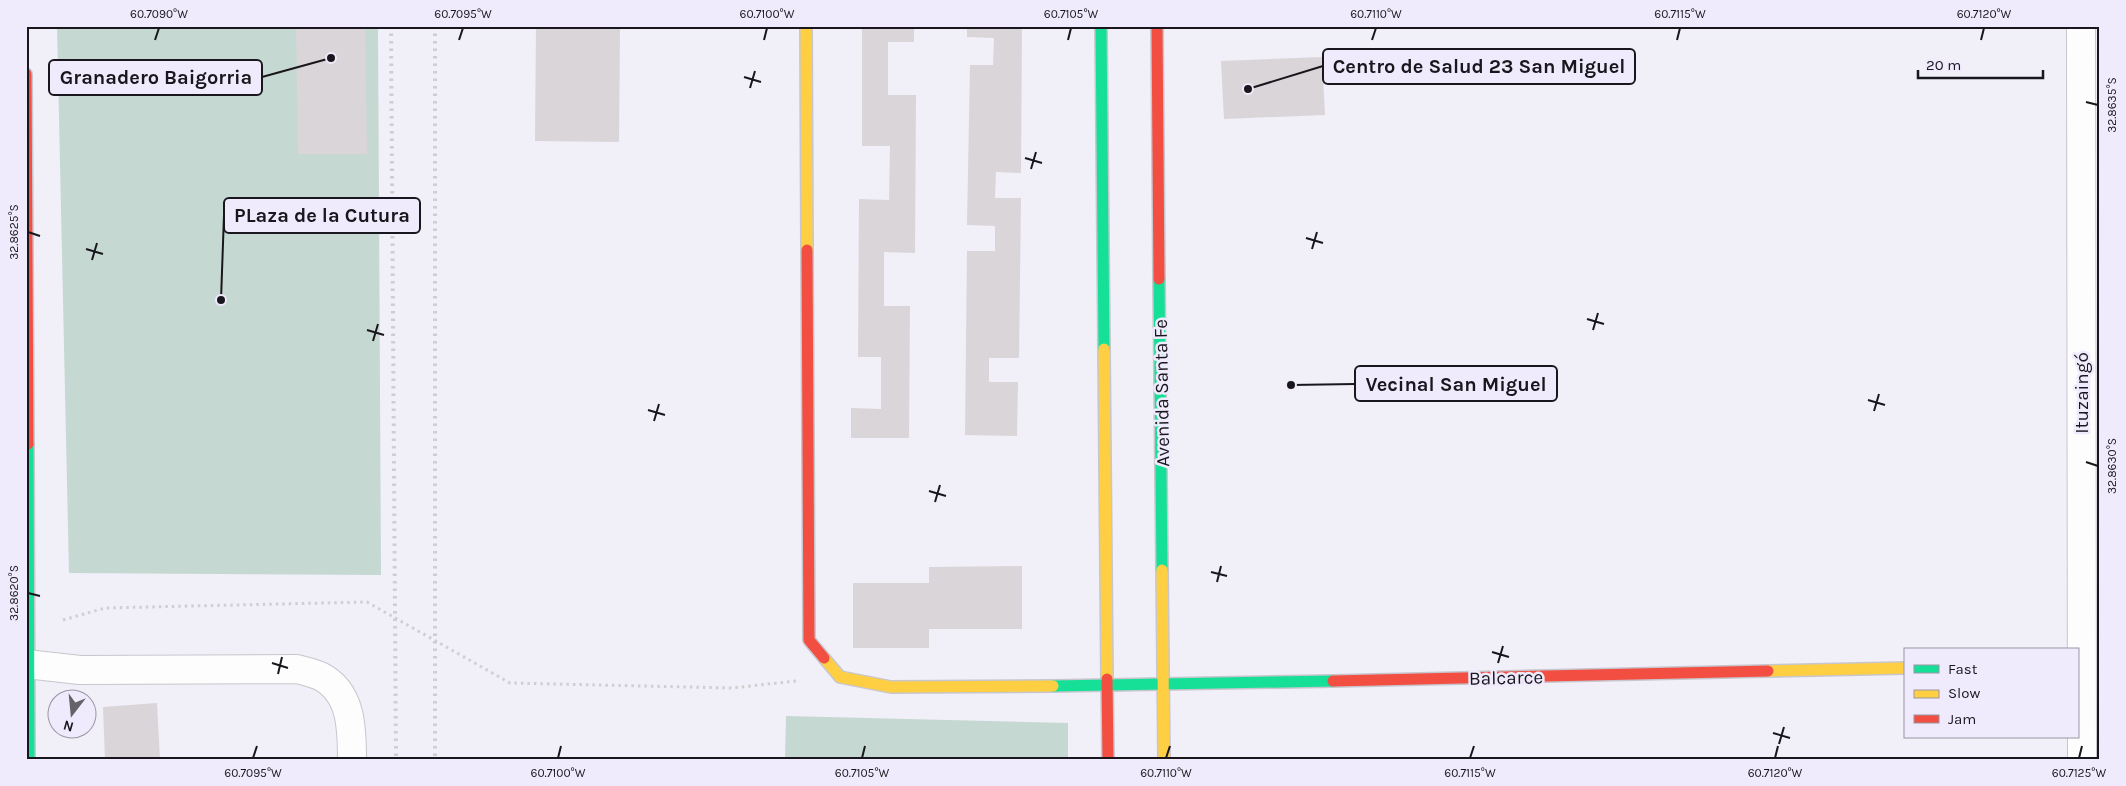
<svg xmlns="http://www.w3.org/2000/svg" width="2126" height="786" font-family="Karla,sans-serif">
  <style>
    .green { fill: #c5d8d1 }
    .building { fill: #dad5d8 }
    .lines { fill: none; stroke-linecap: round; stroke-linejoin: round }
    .street-casing { stroke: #c8c6cd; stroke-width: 30 }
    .fast-casing { stroke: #c8c6cd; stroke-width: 14 }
    .slow-casing { stroke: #c8c6cd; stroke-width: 14 }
    .jam-casing { stroke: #c8c6cd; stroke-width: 14 }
    .path { stroke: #cfcfd1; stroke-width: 3; stroke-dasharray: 2.5 4; stroke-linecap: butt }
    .street { stroke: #fdfdfe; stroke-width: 28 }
    .fast { stroke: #16e098; stroke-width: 11 }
    .slow { stroke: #ffcf43; stroke-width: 11 }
    .jam { stroke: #f24e42; stroke-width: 11 }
    .rail { stroke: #ceced0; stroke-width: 4; stroke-dasharray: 2.5 5; stroke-linecap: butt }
    .ticks { fill: none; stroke: #19171d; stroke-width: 2 }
    .labels { text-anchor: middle; stroke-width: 5; stroke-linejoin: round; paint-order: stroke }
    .street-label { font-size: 19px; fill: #19171d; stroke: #f0ebfc }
    .leader { fill: none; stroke: #19171d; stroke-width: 2 }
    .callout-dot { fill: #19171d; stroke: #f0ebfc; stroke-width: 2 }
    .callout { fill: #f0ebfc; stroke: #19171d; stroke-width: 2 }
    .callout-label { font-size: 20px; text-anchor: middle; font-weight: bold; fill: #19171d }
    .neatline { fill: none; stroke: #19171d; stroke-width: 2 }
    .ticks-label { font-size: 12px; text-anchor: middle; fill: #19171d }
  </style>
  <rect width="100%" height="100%" fill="#f1eff8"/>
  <g class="green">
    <path d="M57,26h321l3,549 -312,-2z"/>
    <path d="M786,716l282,7v37h-283z"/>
  </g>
  <g class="building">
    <path d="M296,26h69l2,128h-69z"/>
    <path d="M536,26h84l-1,116 -84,-1z"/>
    <path d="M862,26h52v16h-26v53h28l-1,158 -31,-1v54h26l-1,132h-58v-30l30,1v-52h-23l1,-158 30,1 1,-54h-28z"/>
    <path d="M967,26h55l-1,147 -25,-1 -1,26h26l-2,160h-30v24h29l-1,54 -52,-1 2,-184h28v-25l-28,-1 3,-160h23l1,-27 -27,-1z"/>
    <path d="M1322,57l3,58 -101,4 -3,-58z"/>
    <path d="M1022,566v63h-93v19h-76v-65h76v-16z"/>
    <path d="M157,703l3,57h-55l-2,-53z"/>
  </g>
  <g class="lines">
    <defs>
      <g id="street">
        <path d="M2081,26l1,734"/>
        <path d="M26,664l54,6 217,-1c8,2 16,4 23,7 32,16 32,53 32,84"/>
      </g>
      <g id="fast">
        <path d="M1101,26l3,323"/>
        <path d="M1159,279l3,291"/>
        <path d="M28,444l1,316"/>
        <path d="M1053,686l280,-5"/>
      </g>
      <g id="slow">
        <path d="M806,26l1,224"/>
        <path d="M1104,349l3,330"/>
        <path d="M1162,570l2,190"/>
        <path d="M824,658l16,19 51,10 162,-1"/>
        <path d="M1768,671l137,-3"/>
      </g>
      <g id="jam">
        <path d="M1157,26l2,253"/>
        <path d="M26,74l2,370"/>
        <path d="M807,250l2,390 15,18"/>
        <path d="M1107,679l1,81"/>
        <path d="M1333,681l435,-10"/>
      </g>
    </defs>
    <use href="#street" class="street-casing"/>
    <use href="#fast" class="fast-casing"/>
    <use href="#slow" class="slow-casing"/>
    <use href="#jam" class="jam-casing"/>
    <path class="path" d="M63,620l42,-12 262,-6 143,81 222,5 64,-7"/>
    <use href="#street" class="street"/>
    <use href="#fast" class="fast"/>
    <use href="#slow" class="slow"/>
    <use href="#jam" class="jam"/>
    <g class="rail">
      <path d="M391,26l5,734"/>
      <path d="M435,26v734"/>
    </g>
  </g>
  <path class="ticks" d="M155,40l4,-12M459,40l4,-12M764,40l3,-12M1068,40l3,-12M1372,40l4,-12M1677,40l3,-12M1981,40l3,-12M744,77l17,5M750,88l5,-17M2086,102l12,3M1025,158l17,5M1031,169l5,-17M28,232l12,4M1306,238l17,5M86,249l17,5M1312,249l5,-17M92,260l5,-17M1587,319l17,5M367,330l17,5M1593,330l5,-17M373,341l5,-17M1868,400l17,5M648,410l17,5M1874,411l5,-17M654,421l5,-17M2086,462l12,4M929,491l17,5M935,502l5,-17M1211,572l16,4M1217,582l4,-16M28,593l12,3M1492,652l17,5M272,663l16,5M1498,663l5,-17M278,674l4,-17M1773,733l17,5M1779,744l5,-17M253,758l4,-12M558,758l3,-12M862,758l3,-12M1166,758l4,-12M1470,758l4,-12M1775,758l3,-12M2079,758l3,-12"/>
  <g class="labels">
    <g class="street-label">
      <text transform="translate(1161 393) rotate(-91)" y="7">Avenida Santa Fe</text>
      <text transform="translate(2081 393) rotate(-90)" y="7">Ituzaingó</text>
      <text transform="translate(1506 677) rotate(-1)" y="7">Balcarce</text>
    </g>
  </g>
  <path class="leader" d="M1248 89L1323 66M331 58L262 77M221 300L224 215M1291 385L1355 384"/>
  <g class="callout-dot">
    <circle cx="1248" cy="89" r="5"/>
    <circle cx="331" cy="58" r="5"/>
    <circle cx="221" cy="300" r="5"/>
    <circle cx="1291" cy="385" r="5"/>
  </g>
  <g class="callout">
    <rect x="1323" y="49" width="312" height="35" rx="5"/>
    <rect x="49" y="60" width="213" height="35" rx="5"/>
    <rect x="224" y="198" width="196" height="35" rx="5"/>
    <rect x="1355" y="366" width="202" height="35" rx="5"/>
  </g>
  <g class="callout-label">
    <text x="1479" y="73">Centro de Salud 23 San Miguel</text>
    <text x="156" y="84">Granadero Baigorria</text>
    <text x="322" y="222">PLaza de la Cutura</text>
    <text x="1456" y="391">Vecinal San Miguel</text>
  </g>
  <rect width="2126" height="786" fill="none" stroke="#f0ebfc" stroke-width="55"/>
  <rect x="1904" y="648" width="175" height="90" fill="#f0ebfc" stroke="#9a96a3"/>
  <rect x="1914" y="665" width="25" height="8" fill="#16e098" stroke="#9a96a3"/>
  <text x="1948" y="674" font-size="15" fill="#19171d">Fast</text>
  <rect x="1914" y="690" width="25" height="8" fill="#ffcf43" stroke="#9a96a3"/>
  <text x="1948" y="698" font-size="15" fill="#19171d">Slow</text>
  <rect x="1914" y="715" width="25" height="8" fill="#f24e42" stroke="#9a96a3"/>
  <text x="1948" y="724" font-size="15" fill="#19171d">Jam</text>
  <g transform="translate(72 714) rotate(196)"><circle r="24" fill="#f0ebfc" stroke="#9a96a3"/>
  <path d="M0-4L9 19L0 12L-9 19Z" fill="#65636a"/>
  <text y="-8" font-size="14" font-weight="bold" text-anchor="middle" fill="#19171d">N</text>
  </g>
  <path d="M1918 70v8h125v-8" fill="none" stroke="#19171d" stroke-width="2.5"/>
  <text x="1926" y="70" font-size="15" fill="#19171d" stroke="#f0ebfc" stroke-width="4" paint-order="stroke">20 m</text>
  <rect x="28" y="28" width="2070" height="730" class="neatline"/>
  <g class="ticks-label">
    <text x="159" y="18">60.7090°W</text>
    <text x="463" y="18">60.7095°W</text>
    <text x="767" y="18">60.7100°W</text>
    <text x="1071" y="18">60.7105°W</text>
    <text x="1376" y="18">60.7110°W</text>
    <text x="1680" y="18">60.7115°W</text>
    <text x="1984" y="18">60.7120°W</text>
    <text transform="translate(2112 105) rotate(-90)" y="4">32.8635°S</text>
    <text transform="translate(14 232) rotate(-90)" y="4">32.8625°S</text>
    <text transform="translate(2112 466) rotate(-90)" y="4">32.8630°S</text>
    <text transform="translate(14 593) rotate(-90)" y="4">32.8620°S</text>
    <text x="253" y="777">60.7095°W</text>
    <text x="558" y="777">60.7100°W</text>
    <text x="862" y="777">60.7105°W</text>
    <text x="1166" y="777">60.7110°W</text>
    <text x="1470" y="777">60.7115°W</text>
    <text x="1775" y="777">60.7120°W</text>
    <text x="2079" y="777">60.7125°W</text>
  </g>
</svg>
